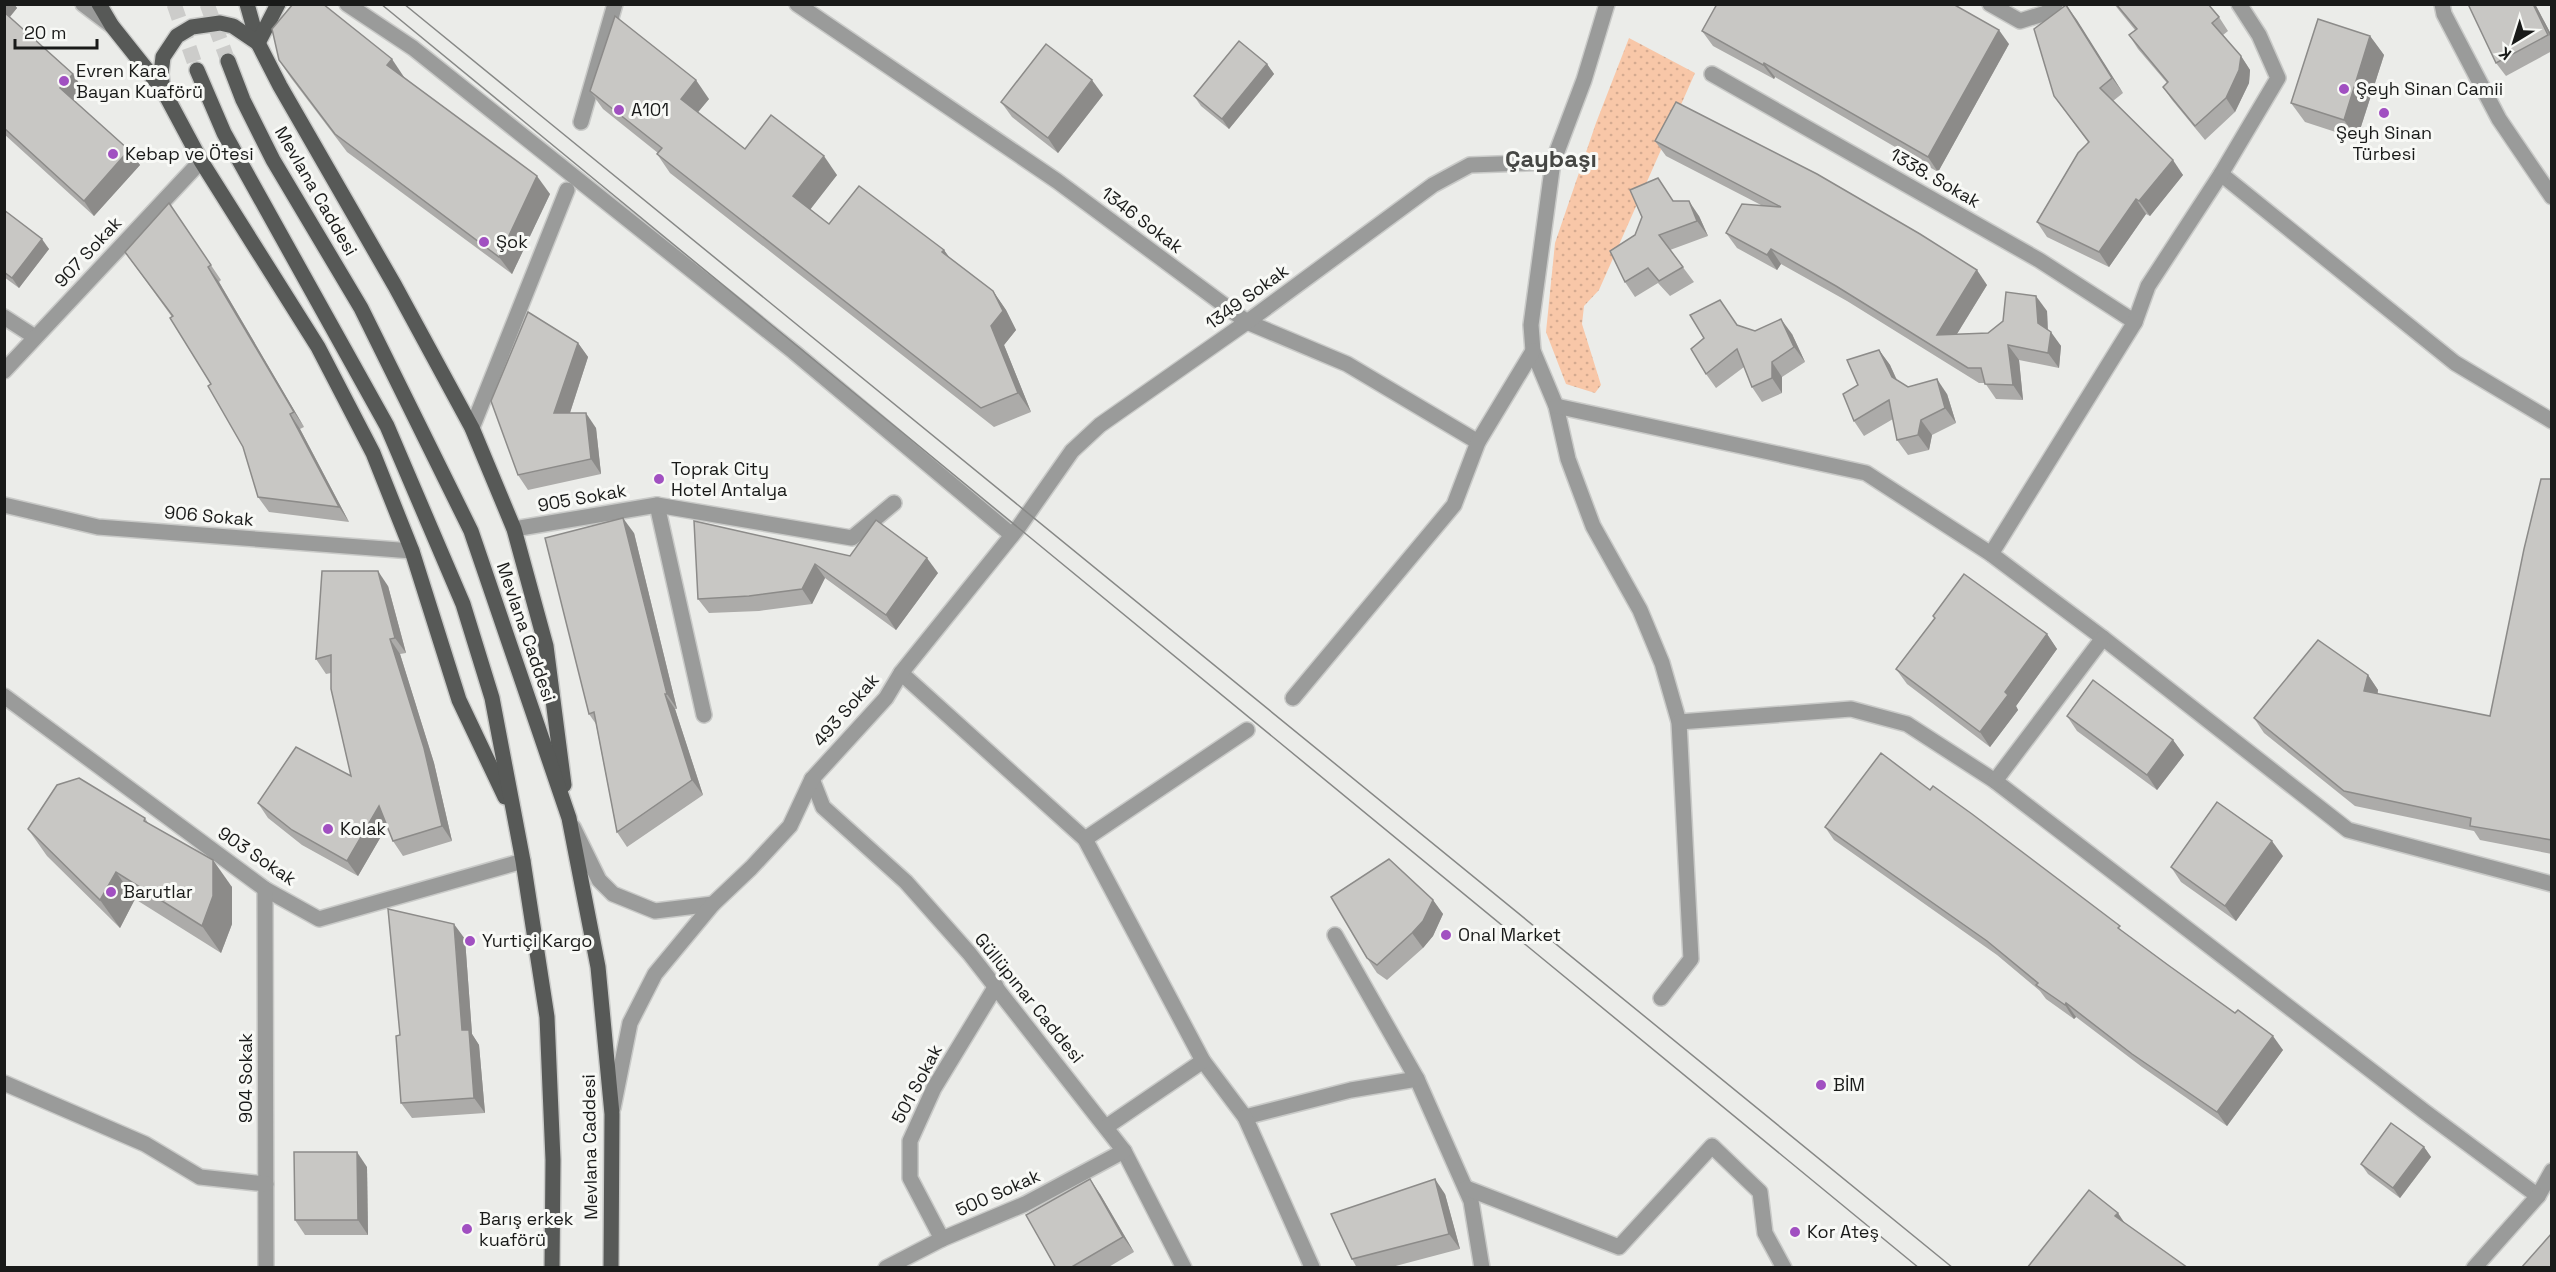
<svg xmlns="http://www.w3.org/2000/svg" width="2556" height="1272" font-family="'Space Grotesk',sans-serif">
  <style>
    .park { fill: url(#park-dots) }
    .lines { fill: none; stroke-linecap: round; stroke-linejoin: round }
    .major-tunnel { stroke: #ccccca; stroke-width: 15; stroke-dasharray: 15 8; stroke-linecap: butt }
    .minor-casing { stroke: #c9cac8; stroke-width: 18 }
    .major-casing { stroke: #c9cac8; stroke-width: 18 }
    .minor { stroke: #9a9b9a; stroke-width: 15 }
    .major { stroke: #575957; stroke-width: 15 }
    .tram { stroke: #878886; stroke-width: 1.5 }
    .wall { fill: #acaba9 }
    .shaded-wall { fill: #8c8b89 }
    .building { fill: #c8c7c4; stroke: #8c8b89; stroke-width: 1.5 }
    .poi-dot { fill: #a150c1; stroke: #f8f9f6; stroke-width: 2 }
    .labels { text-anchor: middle; stroke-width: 6; stroke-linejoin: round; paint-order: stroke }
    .poi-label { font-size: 18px; fill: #191a19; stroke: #f8f9f6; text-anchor: start }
    .street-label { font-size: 18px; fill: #191a19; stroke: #f8f9f6 }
    .district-label { font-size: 24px; font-weight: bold; fill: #464744; stroke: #f8f9f6 }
  </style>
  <defs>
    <pattern id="park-dots" width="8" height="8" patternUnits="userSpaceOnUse" patternTransform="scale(1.5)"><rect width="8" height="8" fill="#f8c7a8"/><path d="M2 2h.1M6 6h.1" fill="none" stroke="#d4aa90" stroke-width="1.8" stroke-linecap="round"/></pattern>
  </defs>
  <rect width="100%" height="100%" fill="#ebece9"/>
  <path class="park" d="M1629,38l66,35 -96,217 -15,16 -2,18 19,61 -6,8 -29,-9 -20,-52 9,-89 41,-120z"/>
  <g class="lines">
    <g class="major-tunnel">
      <path d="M174,4l23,66"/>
      <path d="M207,4l21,57"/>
    </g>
    <defs>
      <g id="minor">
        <path d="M83,4l29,22"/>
        <path d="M347,4l66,44 381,304 218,183"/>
        <path d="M797,4l260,177 190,141 100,42 131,78"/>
        <path d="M1607,4l-23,76 -31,82 -22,163 2,26 23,55 12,53 25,67 47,84 22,53 17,59 12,237 -30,39"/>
        <path d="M1990,4l30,17 26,-8 9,-9"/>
        <path d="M2442,4l2,10 55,105 53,78"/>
        <path d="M1712,74l327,186 96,62"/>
        <path d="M581,122l34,-118"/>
        <path d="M2221,174l234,189 97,58"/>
        <path d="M4,317l31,20"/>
        <path d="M4,371l197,-210"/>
        <path d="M1556,406l310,67 125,81 112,84 245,192 204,54"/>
        <path d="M472,428l95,-238"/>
        <path d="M4,505l94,22 314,24"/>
        <path d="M657,505l47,210"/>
        <path d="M514,529l143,-24 195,33 42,-35"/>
        <path d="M1991,554l144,-232 13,-36 73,-112 57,-96 -19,-43 -20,-31"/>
        <path d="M901,673l184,166 118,222 42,56 106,-27 66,-11 54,122 11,67"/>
        <path d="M4,696l261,193 54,30 204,-58"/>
        <path d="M1293,698l161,-193 24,-63 55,-91"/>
        <path d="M1679,722l172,-13 56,15 88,57 430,331 113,84 14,-25"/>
        <path d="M812,779l11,28 83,75 63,71 155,198 60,117"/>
        <path d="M1995,781l108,-143"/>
        <path d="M573,827l26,53 14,14 42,17 58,-7"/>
        <path d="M1085,839l162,-109"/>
        <path d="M265,889l1,379"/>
        <path d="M1335,935l82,144"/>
        <path d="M4,1083l141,61 55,33 66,7"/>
        <path d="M613,1108l17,-85 25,-49 58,-70 38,-36 39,-42 22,-47 74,-81 15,-25 117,-145 54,-77 28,-26 147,-103 186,-137 37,-20 83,-3"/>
        <path d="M1245,1117l67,150"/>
        <path d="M1106,1127l97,-66"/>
        <path d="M1466,1188l153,59 93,-101 48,46 5,41 19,35"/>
        <path d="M942,1239l-32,-61v-37l24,-53 62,-102"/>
        <path d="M886,1268l56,-29 83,-35 99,-53"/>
        <path d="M2474,1268l64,-72"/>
      </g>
      <g id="major">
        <path d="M99,4l13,22 51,64"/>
        <path d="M247,4l11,39 22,43 115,200 77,142 42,101 32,117 18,139"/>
        <path d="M278,4l-20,39 -25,-17 -13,-3 -28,4 -15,9 -14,21 -2,17 2,16 38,71 117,186 55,106 39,98 47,149 46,97"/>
        <path d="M228,61l15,39 30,60 88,148 110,223 98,287 29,149 14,147 -1,154"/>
        <path d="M197,70l27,63 163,293 76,178 29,94 31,163 24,156 6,143 -1,108"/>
      </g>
    </defs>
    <use href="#minor" class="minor-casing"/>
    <use href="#major" class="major-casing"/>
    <use href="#minor" class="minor"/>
    <use href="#major" class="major"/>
    <g class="tram">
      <path d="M381,4l1538,1264"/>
      <path d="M404,4l1549,1264"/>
    </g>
  </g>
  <g class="wall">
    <path d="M4,4h10l3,4 -7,9 73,72 -10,11 56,50 11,15 -46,51 -90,-82z"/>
    <path d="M2114,4h94l11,13 9,14 -5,4 18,21 9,14 -1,13 -14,29 -30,28 -33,-40 -9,-13 4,-4 -29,-34 -9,-14 6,-5z"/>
    <path d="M2468,4h67l17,32v15l-46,25 -10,-13z"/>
    <path d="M2066,5l57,88 -10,8 70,74 -33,41 -4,-2 -37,53 -62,-30 -10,-15 51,-80 -34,-46z"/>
    <path d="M1702,31l307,13 -71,128 -163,-95 -1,2 -61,-33z"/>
    <path d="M2370,36l14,19 -27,84 -52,-17 -14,-19z"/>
    <path d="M279,60l125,17 146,117 -38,80 -165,-122 -56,-74z"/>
    <path d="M1267,64l7,10 -45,55 -28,-23 -7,-10z"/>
    <path d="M590,91l119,8 -11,13 47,37 92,26 -27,34 19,15 115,26 6,9 43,32 13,19 10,20 -12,15 27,67 -37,15 -324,-254 -13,-19 1,-1 -55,-44z"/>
    <path d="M1103,95l-45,58 -46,-36 -11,-15z"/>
    <path d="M1655,141l332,144 -30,49 31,-1 59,-22 1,19 13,16 -2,22 -40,-8 4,40 -27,-1 -11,-16h-6l-132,-82 -66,-37 -4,6 -40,-22 -11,-15 35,-28 -95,-49z"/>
    <path d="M1674,201l25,15 9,20 -38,14 24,32 -24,14 -12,-13 -23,14 -10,-15 10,-47z"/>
    <path d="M169,203l52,77 -2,2 85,145 -4,2 49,93 -80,-10 -11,-15 -15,-50 -32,-63 -39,-67 -47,-65z"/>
    <path d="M4,210l45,39 -30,39 -15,-11z"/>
    <path d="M1737,325l18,6 37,3 13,28 -23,15v16l-20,9 -10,-15 -8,-20 -28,21 -10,-14z"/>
    <path d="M578,343l10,14 -18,56 26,15 5,46 -73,16 -10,-15z"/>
    <path d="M1879,350l11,15 7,15 11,7 39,7 9,29 -24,12 -3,15 -21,5 -11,-15 -4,-21 -29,17 -10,-15 4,-36z"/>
    <path d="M2552,479v375l-72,-14 -6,-9 -119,-25 -91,-73 -10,-15 114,-43 10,15v4l112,22z"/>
    <path d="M694,521l156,35 88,17 -42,57 -71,-52 -13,26 -53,7 -50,2 -11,-14z"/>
    <path d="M634,533l43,176h-2l28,86 -76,52 -10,-15 -21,-108 -7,-10z"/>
    <path d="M388,586l18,67 -6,1 34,109 18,78 -49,15 -10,-15 -6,-15 -29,50 -56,-31 -34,-27 -10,-15 93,-27 -20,-103 -5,1 -10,-15z"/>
    <path d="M1933,616l114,18 10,15 -41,57 2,4 -28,37 -83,-63 -11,-15 39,-51z"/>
    <path d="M2067,716l106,24 11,15 -27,35 -80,-59z"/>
    <path d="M1930,790l353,260 -56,76 -85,-59 -66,-50 -2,2 -28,-20 -6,-8 -43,-36 -163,-115 -9,-13z"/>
    <path d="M145,818l3,5 84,64v37l-11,29 -86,-54 -15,29 -73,-72 -19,-27z"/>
    <path d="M2283,856l-47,65 -55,-39 -10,-15z"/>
    <path d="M1433,900l10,14 -10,22 -10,12 -36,32 -10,-7 -10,-15z"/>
    <path d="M465,939l7,95 7,11 6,68 -73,5 -11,-15 -1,-68z"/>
    <path d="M2424,1147l7,10 -31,41 -32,-24 -7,-10z"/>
    <path d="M367,1167l1,68h-63l-10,-15z"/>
    <path d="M1100,1194l34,58 -27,16h-51z"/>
    <path d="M1445,1194l15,55 -72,19h-31l-5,-9z"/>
  </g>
  <g class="shaded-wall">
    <path d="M4,4h10l3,4 -10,12 -3,-4z"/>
    <path d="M2533,4h2l17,32v4z"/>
    <path d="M2066,5l11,15 46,73 -11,-15z"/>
    <path d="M1999,30l10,14 -71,128 -10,-15z"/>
    <path d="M2370,36l14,19 -27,84 -13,-19z"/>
    <path d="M2241,56l9,14 -1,13 -14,29 -9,-14z"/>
    <path d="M392,59l12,18 -5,6 -12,-18z"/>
    <path d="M1764,63l11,14 -1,2 -11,-14z"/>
    <path d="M1267,64l7,10 -45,55 -7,-10z"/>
    <path d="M73,74l10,15 -13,14 -10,-15z"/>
    <path d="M696,80l13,19 -15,18 -13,-18z"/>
    <path d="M1092,80l11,15 -45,58 -10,-15z"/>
    <path d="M129,150l11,15 -46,51 -10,-15z"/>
    <path d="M824,156l13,19 -31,40 -13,-19z"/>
    <path d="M2173,160l10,15 -33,41 -11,-15z"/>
    <path d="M537,176l13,18 -38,80 -13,-17z"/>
    <path d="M2136,199l10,15 -37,53 -10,-15z"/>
    <path d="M1689,201l10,15 9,20 -11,-15z"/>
    <path d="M42,239l7,10 -30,39 -7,-10z"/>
    <path d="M1771,249l10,15 -4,6 -10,-15z"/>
    <path d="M944,250l13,18 -15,-16z"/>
    <path d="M208,267l11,15 85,145 -10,-15z"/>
    <path d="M1977,270l10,15 -40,65 -10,-15z"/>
    <path d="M993,291l13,19 10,20 -12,15 27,67 -13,-19 -27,-67z"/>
    <path d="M2036,296l11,15 1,27 -10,-15z"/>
    <path d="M1781,319l11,15 13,28 -11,-15z"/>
    <path d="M2051,332l10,14 -2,22 -11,-15z"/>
    <path d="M578,343l10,14 -23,71 -11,-15z"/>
    <path d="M2008,345l11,15 4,40 -10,-15z"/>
    <path d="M1879,350l11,15 12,27 -10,-15z"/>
    <path d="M1772,362l10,15v16l-10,-15z"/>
    <path d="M1937,379l10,15 9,29 -11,-15z"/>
    <path d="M586,413l10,15 5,46 -10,-15z"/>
    <path d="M290,414l10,15 49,93 -10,-15z"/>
    <path d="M1921,420l11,15 -3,15 -11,-15z"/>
    <path d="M623,518l11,15 43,176 -10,-15z"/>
    <path d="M927,558l11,15 -42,57 -10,-15z"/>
    <path d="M815,564l10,14 -13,26 -10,-15z"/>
    <path d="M378,571l10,15 18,67 -11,-15z"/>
    <path d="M2047,634l10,15 -41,57 2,4 -28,37 -10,-15 25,-40z"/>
    <path d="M390,639l10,15 34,109 18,78 -10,-15z"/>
    <path d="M2368,675l10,15 -4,16 -10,-15z"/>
    <path d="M665,694l10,15 28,86 -11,-15z"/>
    <path d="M2173,740l11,15 -27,35 -10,-15z"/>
    <path d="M379,806l11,15 -32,55 -11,-15z"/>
    <path d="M2272,841l11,15 -47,65 -11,-15z"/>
    <path d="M213,860l19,27v37l-11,29 -19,-27z"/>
    <path d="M116,872l19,27 -15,29 -20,-28z"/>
    <path d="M1433,900l10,14 -10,22 -10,12 -11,-15z"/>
    <path d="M454,924l11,15 7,95 7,11 6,68 -11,-15 -12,-68z"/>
    <path d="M2066,1003l10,14 -2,2 -9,-14z"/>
    <path d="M2273,1036l10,14 -56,76 -10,-14z"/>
    <path d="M2424,1147l7,10 -31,41 -7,-10z"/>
    <path d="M357,1152l10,15 1,68 -10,-15z"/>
    <path d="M1090,1179l10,15 34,58 -11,-15z"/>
    <path d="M1435,1179l10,15 15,55 -11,-15z"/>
    <path d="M2118,1213l10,15 -13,-12z"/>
  </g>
  <g class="building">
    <path d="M293,4h30l69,55 -5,6 150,111 -38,81 -164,-123 -56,-74 -7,-31z"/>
    <path d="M1717,4h236l46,26 -71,127 -164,-94 -1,2 -61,-34z"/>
    <path d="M2116,4h92l11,13 -7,6 29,33 -2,14 -13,28 -31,28 -32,-39 5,-5 -39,-47 8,-6z"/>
    <path d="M2468,4h65l15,31 -52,28z"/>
    <path d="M2066,5l46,73 -12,10 73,72 -34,41 -3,-2 -37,53 -62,-30 41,-69 11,-11 -35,-46 -20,-67z"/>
    <path d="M4,12l69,62 -13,14 69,62 -45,51 -80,-73z"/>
    <path d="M615,16l81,64 -15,19 64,50 26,-34 53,41 -31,40 36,28 30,-38 85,64 -2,2 51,39 10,20 -12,15 27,67 -37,15 -324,-254 5,-6 -72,-57z"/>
    <path d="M2318,19l52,17 -26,84 -53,-17z"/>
    <path d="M1239,41l28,23 -45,55 -28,-23z"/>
    <path d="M1046,44l46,36 -44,58 -47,-36z"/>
    <path d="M1676,102l141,72 103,60 57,36 -40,65 51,-2 15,-12 3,-29 30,4 2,27 13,9 -3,21 -40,-8 5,40 -28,-1 -4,-16h-13l-132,-82 -65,-37 -4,6 -41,-22 16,-29 39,3 -126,-66z"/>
    <path d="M1658,178l15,23h16l8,20 -38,14 24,32 -24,14 -11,-13 -23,14 -15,-31 25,-16 7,-18 -12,-27z"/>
    <path d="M169,203l42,62 -3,2 86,145 -4,2 49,93 -81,-10 -15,-50 -35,-61 3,-2 -41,-66 3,-2 -48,-64z"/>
    <path d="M4,210l38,29 -30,39 -8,-6z"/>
    <path d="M1720,300l17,25 18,6 26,-12 13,28 -22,15v16l-20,9 -15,-38 -31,25 -15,-25 13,-11 -14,-23z"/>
    <path d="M528,312l50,31 -24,70h32l5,46 -73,16 -27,-74z"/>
    <path d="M1879,350l13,27 16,10 29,-8 8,29 -24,12 -3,15 -21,5 -8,-40 -35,21 -11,-27 15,-9 -11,-25z"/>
    <path d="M2541,479h11v361l-82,-14 1,-8 -127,-27 -90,-73 64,-78 50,35 -4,16 126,25 34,-167z"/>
    <path d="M623,518l44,176h-2l27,86 -75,52 -23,-120 -5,2 -44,-176z"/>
    <path d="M876,520l51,38 -41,57 -71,-51 -13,25 -53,7 -51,3 -4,-78 156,35z"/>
    <path d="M322,571h56l17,67 -5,1 34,109 18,78 -49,15 -14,-35 -32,55 -55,-31 -34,-27 38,-56 55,29 -20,-87v-34l-15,4z"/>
    <path d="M1964,574l83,60 -42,58 3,3 -28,37 -84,-63 39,-51 -2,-2z"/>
    <path d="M2093,680l80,60 -26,35 -80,-59z"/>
    <path d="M1881,753l49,37 3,-4 39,28 148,112 -2,2 50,37 67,48 3,-3 35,26 -56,76 -85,-58 -66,-51 -1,2 -29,-20 2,-2 -51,-42 -162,-114z"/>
    <path d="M79,778l66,40 -1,3 69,39v36l-11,30 -86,-54 -16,28 -72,-71 29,-44z"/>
    <path d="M2217,802l55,39 -47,65 -54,-39z"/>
    <path d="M1389,859l44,41 -10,21 -11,12 -35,32 -10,-7 -36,-61z"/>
    <path d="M388,909l66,15 8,106h7l5,68 -73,5 -5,-67 4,-1z"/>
    <path d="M2391,1123l33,24 -31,41 -32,-24z"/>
    <path d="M294,1152h63l1,68h-63z"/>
    <path d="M1090,1179l33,58 -53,31h-14l-30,-53z"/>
    <path d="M1435,1179l14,55 -97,25 -21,-45z"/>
    <path d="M2089,1190l29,23 -3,3 73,52h-161z"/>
    <path d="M2552,1233v35h-31z"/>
  </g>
  <g class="poi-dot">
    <circle cx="64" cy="81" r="6"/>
    <circle cx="2344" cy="89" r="6"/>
    <circle cx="619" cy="110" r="6"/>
    <circle cx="2384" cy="113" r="6"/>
    <circle cx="113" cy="154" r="6"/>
    <circle cx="484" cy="242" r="6"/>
    <circle cx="659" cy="479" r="6"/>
    <circle cx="328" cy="829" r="6"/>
    <circle cx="111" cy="892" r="6"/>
    <circle cx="1446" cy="935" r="6"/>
    <circle cx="470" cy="941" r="6"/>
    <circle cx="1821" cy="1085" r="6"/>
    <circle cx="467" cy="1229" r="6"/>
    <circle cx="1795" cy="1232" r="6"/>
  </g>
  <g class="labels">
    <g class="poi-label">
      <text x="76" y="77">Evren Kara<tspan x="76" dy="21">Bayan Kuaförü</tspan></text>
      <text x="2356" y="95">Şeyh Sinan Camii</text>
      <text x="631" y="116">A101</text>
      <text x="2384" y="139" text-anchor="middle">Şeyh Sinan<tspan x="2384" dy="21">Türbesi</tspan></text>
      <text x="125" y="160">Kebap ve Ötesi</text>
      <text x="496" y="248">Şok</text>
      <text x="671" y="475">Toprak City<tspan x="671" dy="21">Hotel Antalya</tspan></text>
      <text x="340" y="835">Kolak</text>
      <text x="123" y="898">Barutlar</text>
      <text x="1458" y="941">Onal Market</text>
      <text x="482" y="947">Yurtiçi Kargo</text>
      <text x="1833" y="1091">BİM</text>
      <text x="479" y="1225">Barış erkek<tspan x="479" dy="21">kuaförü</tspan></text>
      <text x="1807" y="1238">Kor Ateş</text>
    </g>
    <g class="street-label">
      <text transform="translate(1935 178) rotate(30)" y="6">1338. Sokak</text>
      <text transform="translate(316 191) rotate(60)" y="6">Mevlana Caddesi</text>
      <text transform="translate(1142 220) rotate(37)" y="6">1346 Sokak</text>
      <text transform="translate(88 252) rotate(-47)" y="6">907 Sokak</text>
      <text transform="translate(1247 297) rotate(-36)" y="6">1349 Sokak</text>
      <text transform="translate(582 498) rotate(-10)" y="6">905 Sokak</text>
      <text transform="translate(209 516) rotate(5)" y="6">906 Sokak</text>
      <text transform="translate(526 632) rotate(71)" y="6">Mevlana Caddesi</text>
      <text transform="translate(846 710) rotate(-49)" y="6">493 Sokak</text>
      <text transform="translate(257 856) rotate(34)" y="6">903 Sokak</text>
      <text transform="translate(1029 998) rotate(51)" y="6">Güllüpınar Caddesi</text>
      <text transform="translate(246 1078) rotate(-90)" y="6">904 Sokak</text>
      <text transform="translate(917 1084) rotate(-62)" y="6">501 Sokak</text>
      <text transform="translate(590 1147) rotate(-91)" y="6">Mevlana Caddesi</text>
      <text transform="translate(998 1193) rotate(-24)" y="6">500 Sokak</text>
    </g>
    <g class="district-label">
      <text x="1551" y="167">Çaybaşı</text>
    </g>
  </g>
  <rect width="2556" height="1272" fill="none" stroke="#191a19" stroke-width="12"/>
  <g transform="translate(2514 42) rotate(218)" stroke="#f8f9f6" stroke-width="4.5" paint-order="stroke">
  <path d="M0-4.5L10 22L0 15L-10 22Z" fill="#191a19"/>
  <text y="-9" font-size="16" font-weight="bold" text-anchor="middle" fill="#191a19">K</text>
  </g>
  <path d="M15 39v9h82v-9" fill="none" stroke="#191a19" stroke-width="3"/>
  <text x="24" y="39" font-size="18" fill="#191a19" stroke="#f8f9f6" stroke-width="4.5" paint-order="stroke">20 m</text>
</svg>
